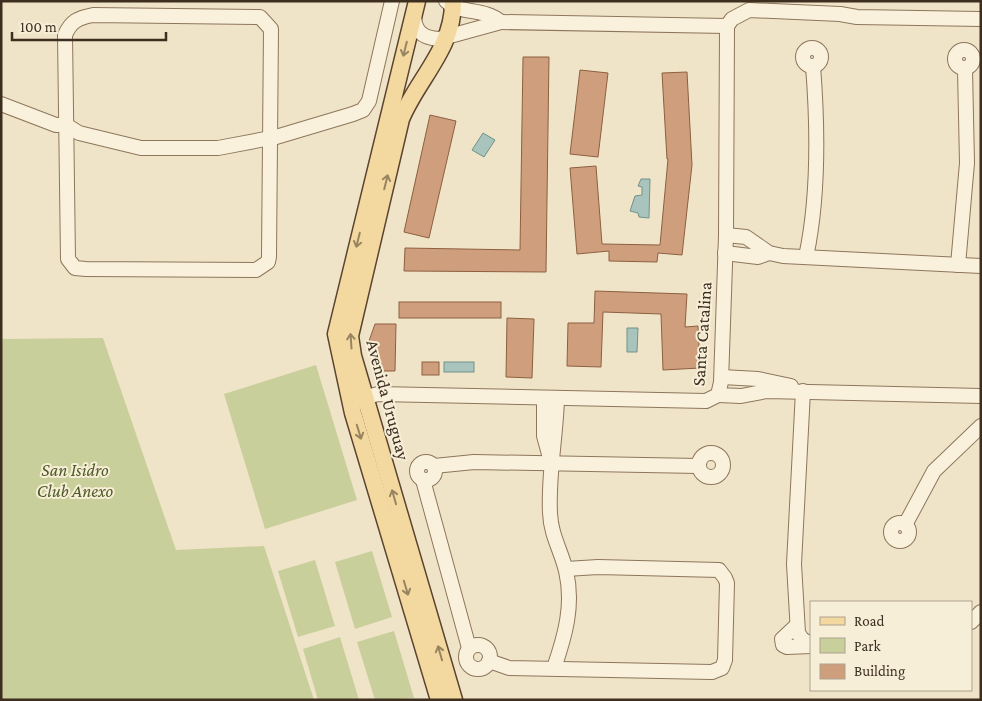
<svg xmlns="http://www.w3.org/2000/svg" width="982" height="701" font-family="'Crimson Pro',serif">
  <style>
    .green { fill: #c9cf9b }
    .water { fill: #a9c4bc; stroke: #6f938a }
    .building { fill: #cf9f7d; stroke: #8d5f41 }
    .lines { fill: none; stroke-linecap: round; stroke-linejoin: round }
    .minor-casing { stroke: #8d765c; stroke-width: 16 }
    .major-casing { stroke: #5b4430; stroke-width: 19 }
    .minor { stroke: #faf1dc; stroke-width: 14 }
    .major { stroke: #f3d9a0; stroke-width: 16 }
    .oneway { stroke: #988460 }
    .labels { text-anchor: middle; stroke-width: 4; stroke-linejoin: round; paint-order: stroke }
    .street-label { font-size: 18px; fill: #3d2e20; stroke: #f7eed8 }
    .park-label { font-size: 18px; font-style: italic; fill: #4d5a26; stroke: #f7eed8 }
  </style>
  <rect width="100%" height="100%" fill="#f0e4c8"/>
  <g class="green">
    <path d="M103,338l73,212 88,-4 50,154h-313v-361z"/>
    <path d="M316,365l41,135 -92,29 -41,-135z"/>
    <path d="M372,551l20,66 -37,12 -20,-67z"/>
    <path d="M315,560l20,66 -37,11 -20,-66z"/>
    <path d="M394,631l20,67 -39,2 -18,-58z"/>
    <path d="M340,637l19,63h-41l-15,-51z"/>
  </g>
  <g class="water">
    <path d="M483,133l12,7 -11,17 -12,-7z"/>
    <path d="M641,179h9l-1,39 -10,-1 -1,-4 -8,-2 5,-15 7,-1v-8l-4,-1z"/>
    <path d="M627,328h11l-1,24h-10z"/>
    <rect x="444" y="362" width="30" height="10"/>
  </g>
  <g class="building">
    <path d="M523,57h26l-3,215 -142,-1 1,-23 115,2z"/>
    <path d="M580,70l28,3 -10,84 -28,-3z"/>
    <path d="M687,72l5,93 -10,90 -24,-2 -1,9 -48,-1v-10l-32,3 -7,-86 26,-2 6,78 58,1 8,-86h-1l-5,-86z"/>
    <path d="M430,115l26,6 -27,117 -25,-6z"/>
    <path d="M595,291l92,3 -2,33 13,-1 2,42 -37,2 -2,-56 -58,-2 -2,55 -34,-1 1,-43h26z"/>
    <rect x="399" y="302" width="102" height="16"/>
    <path d="M507,318l27,1 -2,59 -26,-1z"/>
    <path d="M375,324h21l-1,47h-18l-8,-30z"/>
    <rect x="422" y="362" width="17" height="13"/>
  </g>
  <g class="lines">
    <defs>
      <g id="minor">
        <path d="M414,14c0,17 8,24 25,25l62,-17c-18,-15 -40,-7 -55,-21"/>
        <path d="M93,15l167,2 11,12 -2,228 -1,5 -12,8 -170,-1 -11,-1 -7,-9 -3,-224c6,-14 13,-17 28,-20z"/>
        <path d="M501,22l226,4"/>
        <path d="M727,26l5,-7 17,-9 91,4 17,3 124,2"/>
        <circle cx="812" cy="57" r="9"/>
        <circle cx="964" cy="59" r="9"/>
        <path d="M1,104l55,21h10l13,8 62,15h77l58,-11 77,-23 10,-4 6,-9 23,-100"/>
        <path d="M726,235l20,2 23,16 14,3 198,10"/>
        <path d="M725,253l33,4 11,-4"/>
        <path d="M806,257c13,-61 12,-128 7,-191"/>
        <path d="M958,265l9,-102 -2,-94"/>
        <path d="M722,377l36,2 33,7"/>
        <path d="M803,391l-9,173 4,69 4,6 9,5"/>
        <path d="M718,395l23,1 26,-5 214,5"/>
        <path d="M544,398v38l6,22"/>
        <path d="M355,400l23,-6 328,7 12,-6 3,-13 5,-147 1,-209"/>
        <circle cx="711" cy="465" r="12"/>
        <circle cx="426" cy="471" r="9"/>
        <path d="M434,466l40,-4 225,4"/>
        <path d="M423,480l46,168"/>
        <circle cx="900" cy="532" r="9"/>
        <path d="M905,525l29,-54 47,-45"/>
        <path d="M971,622l10,-10"/>
        <path d="M797,625l-15,14 1,6 4,2 24,-1"/>
        <circle cx="478" cy="657" r="12"/>
        <path d="M489,661l20,7 203,4 10,-4 3,-8 2,-77 -2,-5 -6,-8 -121,-3 -32,2"/>
        <path d="M554,668c11,-32 20,-63 12,-97 -5,-21 -15,-35 -16,-58 -2,-38 6,-77 7,-115"/>
      </g>
      <g id="major">
        <path d="M417,1l-81,333 17,79 86,287"/>
        <path d="M453,1c1,47 -35,77 -52,118l-51,217 3,20 101,344"/>
      </g>
    </defs>
    <use href="#minor" class="minor-casing"/>
    <use href="#major" class="major-casing"/>
    <use href="#minor" class="minor"/>
    <use href="#major" class="major"/>
  </g>
  <defs><path id="oneway-shaft" d="M-6 0H5M1.5-3L5.5 0L1.5 3" fill="none" stroke-width="1.6" stroke-linecap="round" stroke-linejoin="round" transform="scale(1.25)"/></defs>
  <g class="oneway">
    <use href="#oneway-shaft" transform="translate(405 49) rotate(104)"/>
    <use href="#oneway-shaft" transform="translate(386 182) rotate(-76)"/>
    <use href="#oneway-shaft" transform="translate(358 240) rotate(104)"/>
    <use href="#oneway-shaft" transform="translate(351 341) rotate(-94)"/>
    <use href="#oneway-shaft" transform="translate(359 432) rotate(73)"/>
    <use href="#oneway-shaft" transform="translate(394 497) rotate(-106)"/>
    <use href="#oneway-shaft" transform="translate(406 588) rotate(73)"/>
    <use href="#oneway-shaft" transform="translate(440 653) rotate(-106)"/>
  </g>
  <g class="labels">
    <g class="street-label">
      <text transform="translate(702 334) rotate(-86)" y="6">Santa Catalina</text>
      <text transform="translate(388 400) rotate(75)" y="6">Avenida Uruguay</text>
    </g>
    <g class="park-label">
      <text x="75" y="476">San Isidro<tspan x="75" dy="21">Club Anexo</tspan></text>
    </g>
  </g>
  <rect width="982" height="701" fill="none" stroke="#3d2e20" stroke-width="5"/>
  <rect x="810" y="601" width="162" height="90" fill="#f7eed8" stroke="#ada18e"/>
  <rect x="820" y="617" width="25" height="8" fill="#f3d9a0" stroke="#ada18e"/>
  <text x="854" y="626" font-size="15" fill="#3d2e20">Road</text>
  <rect x="820" y="638" width="25" height="15" fill="#c9cf9b" stroke="#ada18e"/>
  <text x="854" y="651" font-size="15" fill="#3d2e20">Park</text>
  <rect x="820" y="664" width="25" height="15" fill="#cf9f7d" stroke="#ada18e"/>
  <text x="854" y="676" font-size="15" fill="#3d2e20">Building</text>
  <path d="M12 32v8h154v-8" fill="none" stroke="#3d2e20" stroke-width="2.5"/>
  <text x="20" y="32" font-size="15" fill="#3d2e20" stroke="#f7eed8" stroke-width="4" paint-order="stroke">100 m</text>
</svg>
